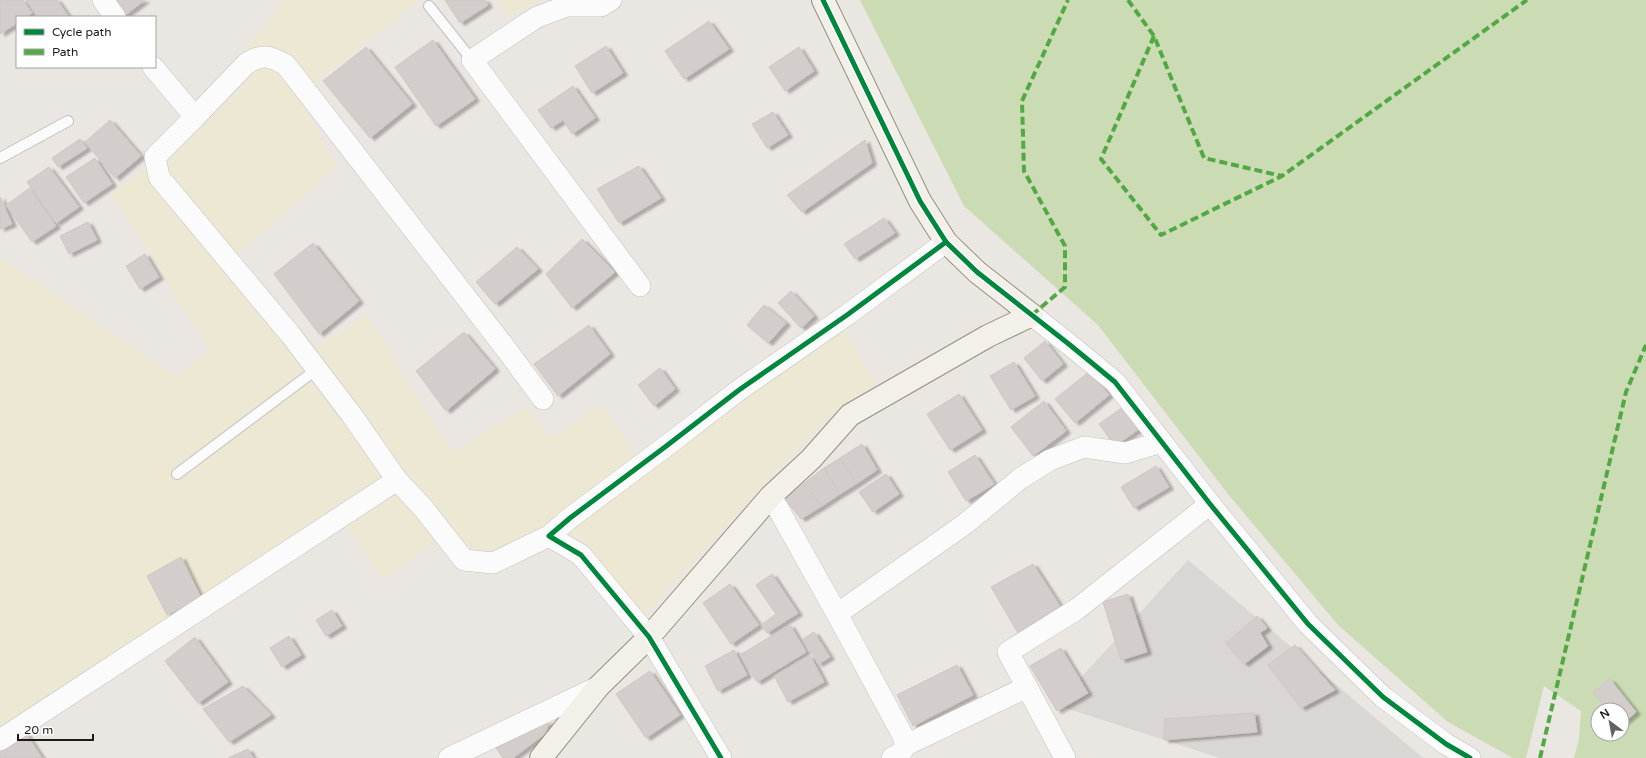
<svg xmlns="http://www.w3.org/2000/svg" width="1646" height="758" font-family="'Varela Round',sans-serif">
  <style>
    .residential { fill: #d9d6d4 }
    .farmland { fill: #ede8d4 }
    .forest { fill: #cbdbb4; fill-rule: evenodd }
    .building { fill: #d3cecb; stroke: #cdc7c4; filter: url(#shadow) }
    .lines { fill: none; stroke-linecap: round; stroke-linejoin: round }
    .lane-casing { stroke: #c2c1bf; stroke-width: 12 }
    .street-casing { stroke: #c2c1bf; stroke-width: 22 }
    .secondary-casing { stroke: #94907b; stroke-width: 24 }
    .lane { stroke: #fcfbfb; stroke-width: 10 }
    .street { stroke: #fcfbfb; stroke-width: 21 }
    .secondary { stroke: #f2f0e8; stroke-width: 22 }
    .quiet { stroke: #52a943; stroke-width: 4; stroke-dasharray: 8 4; stroke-linecap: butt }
    .cycleway-casing { stroke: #fff; stroke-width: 8 }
    .cycleway { stroke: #00873e; stroke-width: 5 }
  </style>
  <defs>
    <filter id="shadow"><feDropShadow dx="4.5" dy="2.5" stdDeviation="1" flood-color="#0004"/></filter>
  </defs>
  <rect width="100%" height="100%" fill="#eae6e2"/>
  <path class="residential" d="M1188,560l235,198h-203l-164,-53z"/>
  <g class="farmland">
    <path d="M285,0h135l-121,97 38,69 -107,96 66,97 71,-44 85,137 74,-45 26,31 49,-34 38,56 197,-149 24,45 18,26 -51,34 -184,200 -89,-95 -71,38 -37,-26 -63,48 -46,-68 -337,218v-474l178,119 31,-27 -98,-155 39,-29z"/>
    <path d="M495,0h46l-30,18z"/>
  </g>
  <path class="forest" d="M860,0h786v758h-72l5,-19 2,-28 -37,-25 -18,72h-13l-65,-36 -110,-97 -110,-131 -130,-169 -134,-119zM1598,710h24v24h-24z"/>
  <g class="building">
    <path d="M0,0h23l9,13 -6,4h-9v6l-17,11z"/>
    <path d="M26,0h31l12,17h-31z"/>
    <path d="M112,0h33l-21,16z"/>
    <path d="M445,0h40l3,5 -28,18z"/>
    <path d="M709,21l20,28 -45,30 -19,-28z"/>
    <path d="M433,40l42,59 -39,27 -41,-59z"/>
    <path d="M606,46l17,27 -31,20 -17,-27z"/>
    <path d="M366,47l46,57 -42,34 -47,-57z"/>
    <path d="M799,47l15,24 -29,20 -16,-24z"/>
    <path d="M573,86l22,32 -23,16 -9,-14 -12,8 -13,-18z"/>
    <path d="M773,112l15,23 -21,13 -15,-24z"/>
    <path d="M110,120l31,36 -26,22 -30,-36z"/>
    <path d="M80,139l7,9 -29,19 -6,-9z"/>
    <path d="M865,140l7,23 -70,49 -15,-17z"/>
    <path d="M95,158l17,26 -28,19 -18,-26z"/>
    <path d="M639,166l22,32 -42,25 -22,-34z"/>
    <path d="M49,167l30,40 -23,16 -29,-41z"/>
    <path d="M30,188l26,38 -24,16 -26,-37z"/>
    <path d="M0,197l12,27 -12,5z"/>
    <path d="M884,218l11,15 -40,26 -11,-15z"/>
    <path d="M88,222l9,18 -28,14 -9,-18z"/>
    <path d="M582,239l33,33 -43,36 -26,-34z"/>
    <path d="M313,243l46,58 -40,33 -45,-60z"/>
    <path d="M517,247l21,22 -43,35 -19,-22z"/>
    <path d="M145,254l14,23 -19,12 -14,-23z"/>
    <path d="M791,291l23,25 -13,12 -23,-25z"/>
    <path d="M764,305l22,18 -18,20 -21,-18z"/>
    <path d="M589,325l21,29 -52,42 -24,-32z"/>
    <path d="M464,332l31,37 -49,42 -30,-40z"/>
    <path d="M1045,341l18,23 -21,17 -18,-23z"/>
    <path d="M1014,362l21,34 -24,14 -21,-34z"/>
    <path d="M660,368l15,21 -21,17 -16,-21z"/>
    <path d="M1090,371l19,24 -34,28 -20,-24z"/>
    <path d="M959,394l23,36 -32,20 -23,-36z"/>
    <path d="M1044,401l22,30 -33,25 -22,-29z"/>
    <path d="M1123,407l16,22 -24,17 -16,-22z"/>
    <path d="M862,444l15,26 -21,14 -16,-26z"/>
    <path d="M975,455l19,29 -28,17 -18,-29z"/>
    <path d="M840,458l16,26 -16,10 -16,-26z"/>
    <path d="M1156,466l13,21 -35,21 -13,-21z"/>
    <path d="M824,468l16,26 -18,12 -19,-22z"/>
    <path d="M886,474l13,20 -26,18 -14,-20z"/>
    <path d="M803,484l19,22 -21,13 -16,-20z"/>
    <path d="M181,557l20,41 -34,17 -20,-39z"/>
    <path d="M1033,564l27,42 -42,27 -27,-46z"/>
    <path d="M772,574l26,39 -31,20 -6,-8 15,-11 -20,-29z"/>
    <path d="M730,584l29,41 -28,19 -28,-41z"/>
    <path d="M1128,594l19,58 -26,8 -18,-58z"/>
    <path d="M332,610l10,16 -16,10 -10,-16z"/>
    <path d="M1257,616l10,12 -7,5 8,13 -24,18 -18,-21z"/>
    <path d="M790,625l16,27 -49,30 -17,-27z"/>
    <path d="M814,632l16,25 -12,7 -15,-25z"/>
    <path d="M289,636l12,19 -19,12 -12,-19z"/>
    <path d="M195,637l33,45 -30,21 -33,-42z"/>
    <path d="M1295,645l40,45 -34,18 -33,-43z"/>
    <path d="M1061,648l27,45 -31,18 -27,-45z"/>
    <path d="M734,650l13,25 -29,16 -13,-25z"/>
    <path d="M810,655l14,27 -36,20 -14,-26z"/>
    <path d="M957,665l16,30 -60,31 -16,-31z"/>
    <path d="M650,671l30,44 -34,23 -30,-44z"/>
    <path d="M1610,679l26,33 -14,12v-14h-14l-15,-18z"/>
    <path d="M243,686l28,29 -42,27 -26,-33z"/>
    <path d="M1254,713l3,19 -93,8 1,-21z"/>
    <path d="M548,721l-2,12 -33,25h-10l-7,-10z"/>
    <path d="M25,732l17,26h-42v-7z"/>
    <path d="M248,749l5,9h-25z"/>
  </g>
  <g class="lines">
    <defs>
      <g id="lane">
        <path d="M429,6l43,54"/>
        <path d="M0,158l68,-37"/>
        <path d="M177,474l140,-105"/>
      </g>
      <g id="street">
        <path d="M103,0l12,17"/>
        <path d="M611,0l-10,6h-34l-30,11 -65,43 168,226"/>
        <path d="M153,67l42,50 -40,40 4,20 131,157 61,80 46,66 27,29 40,51 29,3 56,-27"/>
        <path d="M195,117l51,-53c16,-11 24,-8 40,1l217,280 40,54"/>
        <path d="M1032,315l38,30 45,37 95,122 98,120 75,73 63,47 24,14"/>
        <path d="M771,496l66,118 65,120 4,11"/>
        <path d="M837,614l128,-90 56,-46 29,-18 34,-13 41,6 37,-11"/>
        <path d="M0,740l397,-260"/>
        <path d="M449,758l149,-71"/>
        <path d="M721,758l-72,-121 -68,-82 -32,-19 21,-18 95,-71 74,-57 108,-75 99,-73"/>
        <path d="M892,758l8,-4 6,-9 121,-58"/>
        <path d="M1065,758l-57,-106 69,-43 133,-105"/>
      </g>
      <path id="secondary" d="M541,758l57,-71 51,-50 122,-141 40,-37 39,-44 138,-79 44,-21 -55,-43 -31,-30 -26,-41 -97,-201"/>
    </defs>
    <use href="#lane" class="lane-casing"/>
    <use href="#street" class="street-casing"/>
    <use href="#secondary" class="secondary-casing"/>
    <use href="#lane" class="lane"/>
    <use href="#street" class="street"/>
    <use href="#secondary" class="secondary"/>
    <g class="quiet">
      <path d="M1128,0l26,36 50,122 78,18"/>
      <path d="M1154,36l-53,123 60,76 121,-59 245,-176"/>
      <path d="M1032,315l33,-28v-41l-41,-75 -2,-70 46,-101"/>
      <path d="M1540,758l86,-366 20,-47"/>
    </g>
    <defs>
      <g id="cycleway">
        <path d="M823,0l97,201 26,41 31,30 93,73 45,37 95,122 98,120 75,73 63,47 24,14"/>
        <path d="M721,758l-72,-121 -68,-82 -32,-19 21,-18 95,-71 74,-57 108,-75 99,-73"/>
      </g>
    </defs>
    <use href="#cycleway" class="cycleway-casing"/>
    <use href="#cycleway" class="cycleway"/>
  </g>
  <rect x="16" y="16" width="140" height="52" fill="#ffffff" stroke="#a4a4a4"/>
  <rect x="24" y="29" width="20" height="6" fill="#00873e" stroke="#a4a4a4"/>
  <text x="52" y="36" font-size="12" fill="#1b1b1b">Cycle path</text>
  <rect x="24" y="49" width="20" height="6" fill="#52a943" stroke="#a4a4a4"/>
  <text x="52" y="56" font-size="12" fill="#1b1b1b">Path</text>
  <g transform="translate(1610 722) rotate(328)"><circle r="19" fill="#ffffff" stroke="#a4a4a4"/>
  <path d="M0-3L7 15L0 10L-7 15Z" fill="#636261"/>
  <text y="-6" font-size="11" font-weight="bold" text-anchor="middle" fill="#1b1b1b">N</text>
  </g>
  <path d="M18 734v6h75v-6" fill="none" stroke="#1b1b1b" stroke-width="2"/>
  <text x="24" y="734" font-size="12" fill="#1b1b1b" stroke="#ffffff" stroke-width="3" paint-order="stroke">20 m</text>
</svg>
